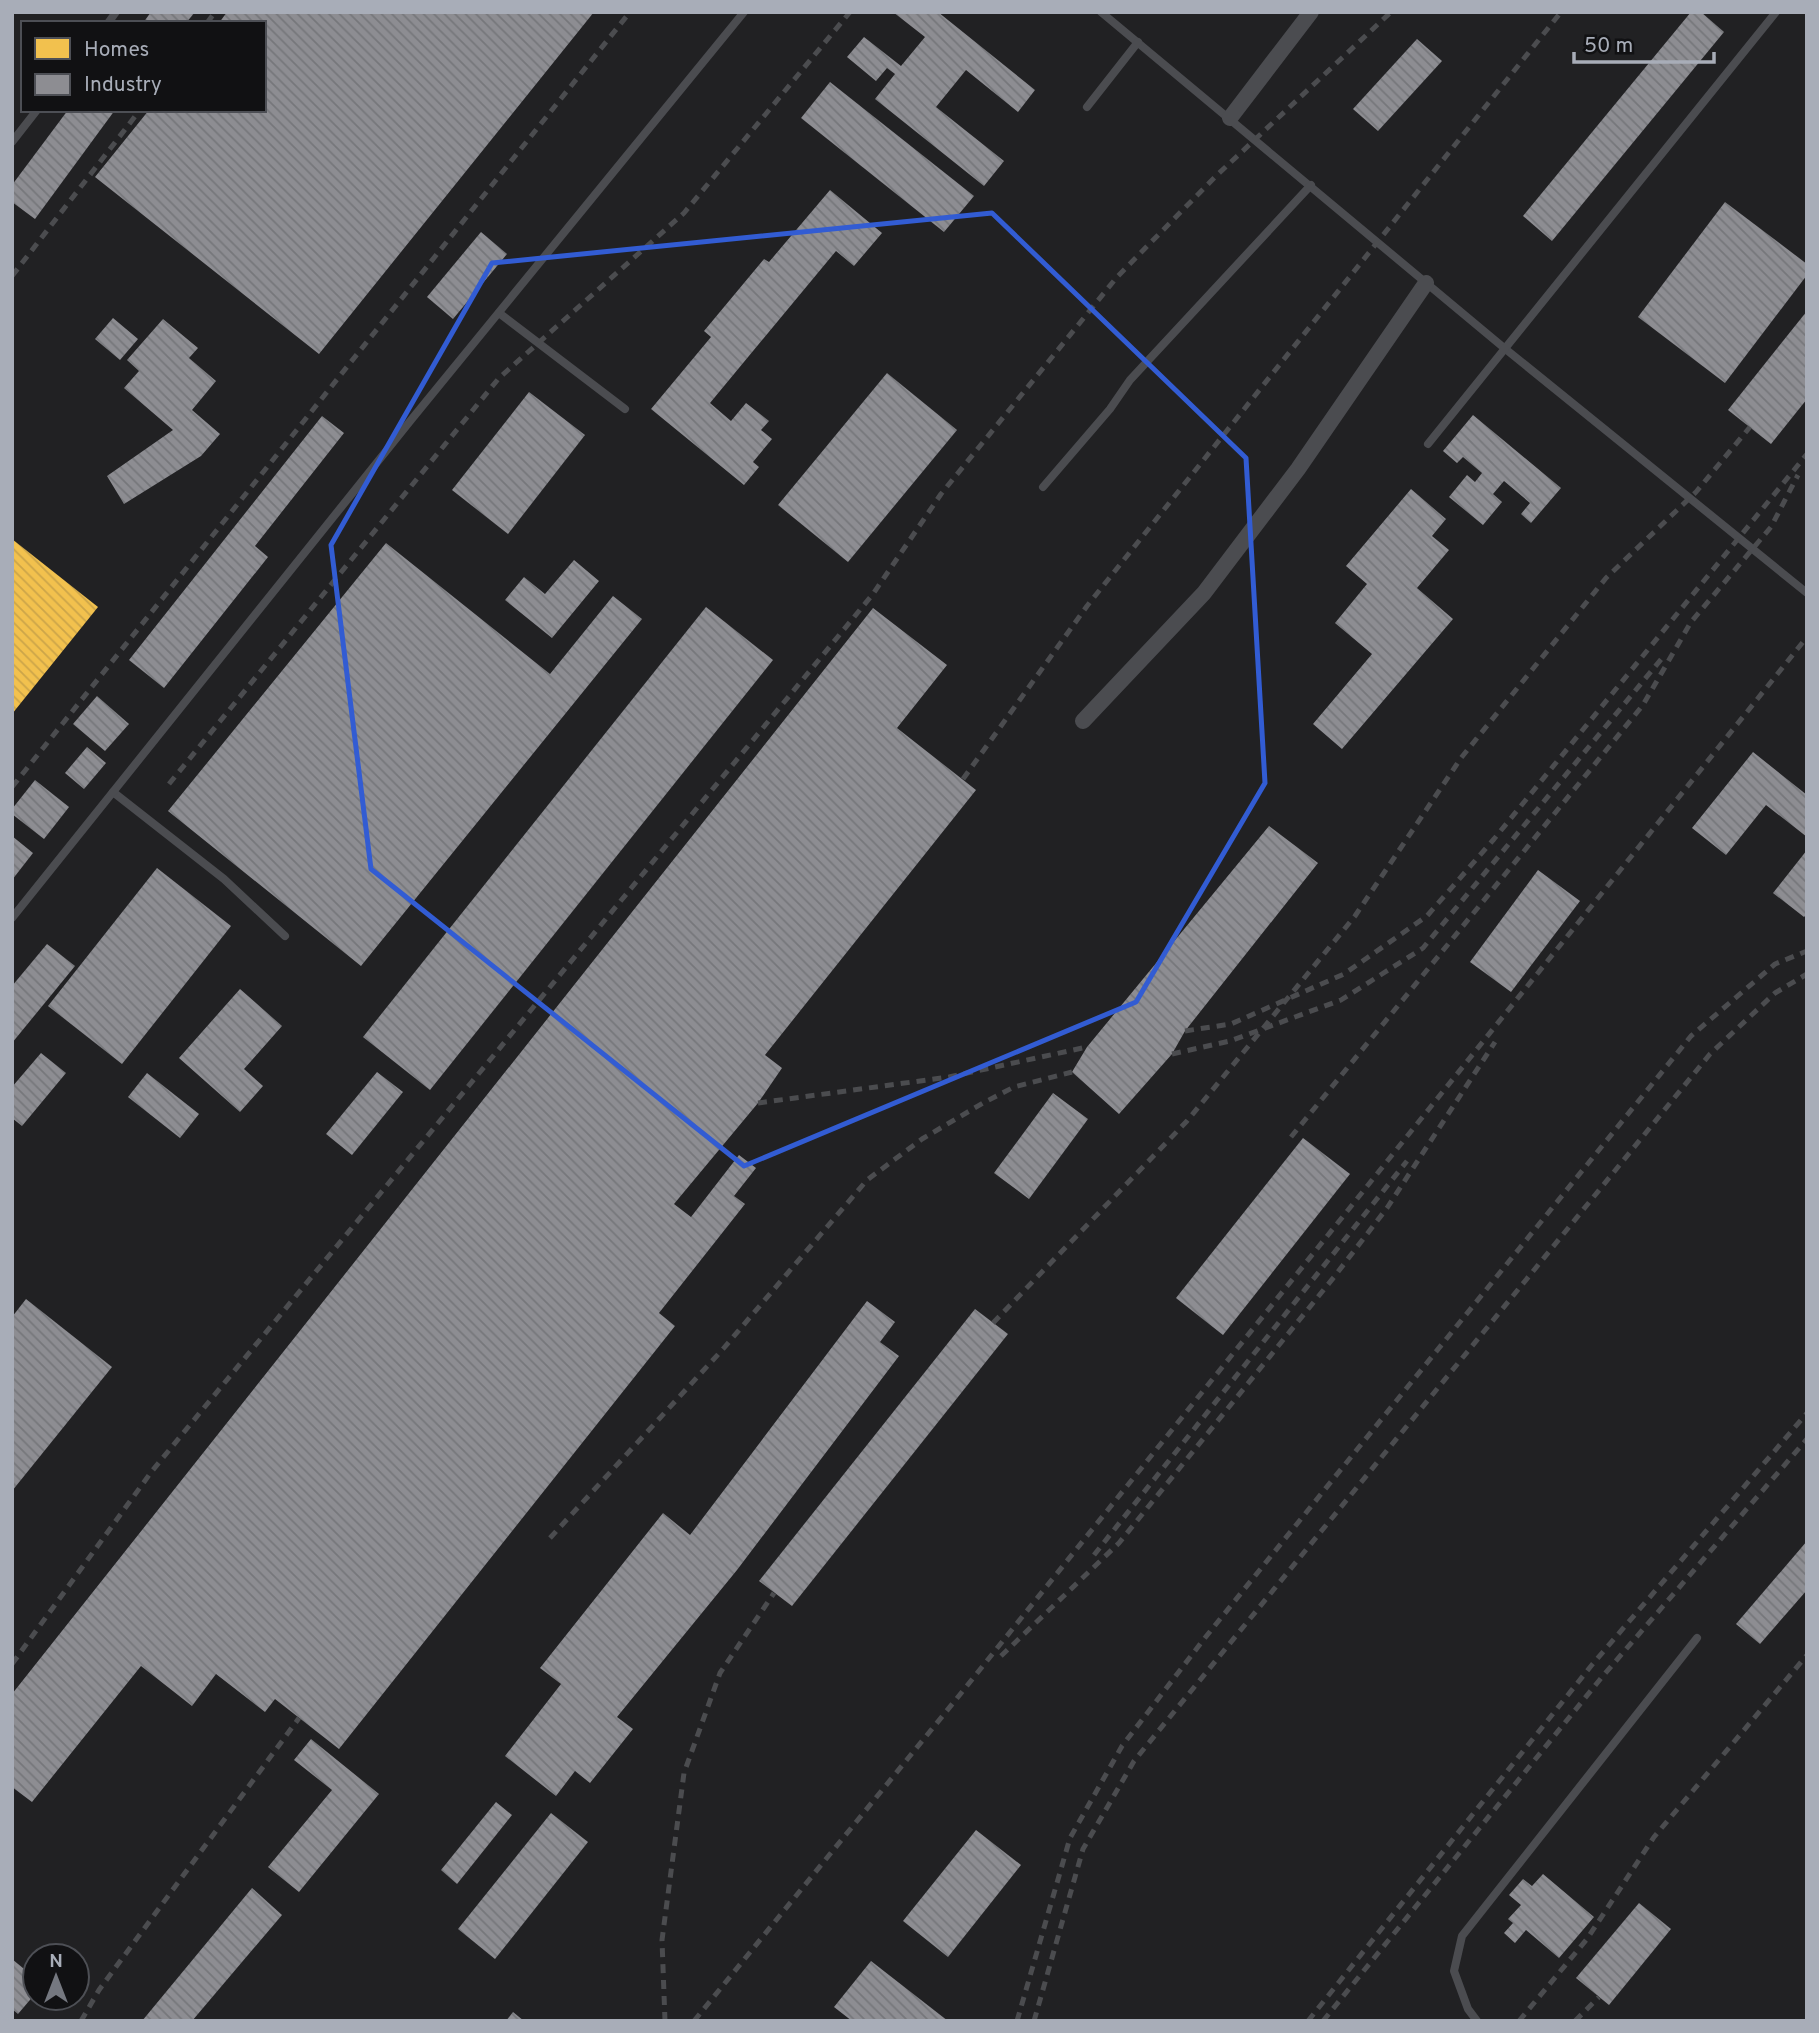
<svg xmlns="http://www.w3.org/2000/svg" width="1819" height="2033" font-family="Overpass,sans-serif">
  <style>
    .built { fill: #212123; fill-rule: evenodd }
    .homes { fill: url(#homes-back-hatch) }
    .industry { fill: url(#industry-back-hatch) }
    .lines { fill: none; stroke-linecap: round; stroke-linejoin: round }
    .lane { stroke: #4b4c50; stroke-width: 8 }
    .street { stroke: #4b4c50; stroke-width: 16 }
    .rail { stroke: #4b4c4f; stroke-width: 5; stroke-dasharray: 9 7; stroke-linecap: butt }
    .marked { fill: none; stroke: #325cd3; stroke-width: 5; stroke-linejoin: round }
  </style>
  <defs>
    <pattern id="homes-back-hatch" width="6" height="6" patternUnits="userSpaceOnUse" patternTransform="scale(1.75)"><rect width="6" height="6" fill="#f2c14e"/><path d="M-1 5l2 2M0 0l6 6M5-1l2 2" fill="none" stroke="#cca549"/></pattern>
    <pattern id="industry-back-hatch" width="6" height="6" patternUnits="userSpaceOnUse" patternTransform="scale(1.75)"><rect width="6" height="6" fill="#8d8d92"/><path d="M-1 5l2 2M0 0l6 6M5-1l2 2" fill="none" stroke="#76777b"/></pattern>
  </defs>
  <rect width="100%" height="100%" fill="#171717"/>
  <path class="built" d="M12,12h1795v2009h-1795zM23,23h241v87h-241zM35,1956h42v42h-42z"/>
  <path class="homes" d="M12,539l86,68 -86,107z"/>
  <g class="industry">
    <path d="M151,12h44l-9,11h-43z"/>
    <path d="M227,12h367l-275,342 -224,-177 54,-67h115v-87h-45z"/>
    <path d="M893,12h45l97,78 -17,22 -52,-42 -30,37 68,54 -20,25 -109,-87 20,-25 -8,-6 -11,13 -29,-24 17,-20 37,29 24,-29z"/>
    <path d="M1691,12h10l23,20 -172,209 -29,-25z"/>
    <path d="M1417,39l25,22 -64,70 -25,-22z"/>
    <path d="M830,82l144,114 -30,36 -143,-114z"/>
    <path d="M68,110h47l-80,109 -23,-17v-17z"/>
    <path d="M830,190l52,43 -28,33 -18,-15 -126,152 21,18 15,-18 23,18 -8,9 11,9 -19,23 6,5 -15,18 -93,-76 60,-72 -7,-6 60,-72 5,3z"/>
    <path d="M1725,202l82,62v11l-82,108 -87,-66z"/>
    <path d="M481,232l26,22 -54,65 -26,-22z"/>
    <path d="M1807,311v88l-36,45 -43,-34z"/>
    <path d="M113,318l25,21 -18,21 -25,-21z"/>
    <path d="M163,319l35,29 -9,10 27,23 -24,29 28,24 -19,22 -77,48 -17,-28 66,-46 -49,-42 15,-17 -12,-11z"/>
    <path d="M887,373l70,57 -109,132 -70,-57z"/>
    <path d="M529,392l56,43 -77,99 -56,-44z"/>
    <path d="M1473,415l88,73 -30,35 -10,-9 9,-11 -26,-22 -11,13 9,8 -19,23 -34,-28 18,-22 8,7 7,-9 -19,-16 -6,6 -14,-12z"/>
    <path d="M322,416l22,17 -89,113 13,11 -104,131 -35,-28z"/>
    <path d="M1411,489l35,30 -14,17 17,14 -32,38 36,31 -111,130 -29,-25 59,-70 -37,-31 32,-39 -21,-18z"/>
    <path d="M386,543l164,131 63,-78 29,23 -281,347 -193,-155z"/>
    <path d="M574,560l25,21 -47,57 -47,-38 19,-23 21,17z"/>
    <path d="M706,607l67,53 -343,430 -67,-53z"/>
    <path d="M873,608l74,57 -50,63 79,62 -211,265 17,13 -24,35 -84,101 17,13 48,-62 17,13 -22,28 11,8 -86,109 16,13 -336,423 -64,-50 -10,13 -49,-38 -24,32 -51,-40 -109,136 -20,-15v-93z"/>
    <path d="M97,696l32,28 -24,27 -32,-27z"/>
    <path d="M87,747l19,16 -22,26 -19,-16z"/>
    <path d="M1753,752l54,43v42l-41,-32 -40,50 -34,-27z"/>
    <path d="M35,780l34,27 -25,32 -32,-25v-5z"/>
    <path d="M1269,826l49,37 -133,168 -13,23 -53,60 -47,-42 15,-25z"/>
    <path d="M12,836l21,17 -21,27z"/>
    <path d="M1807,850v64l-3,3 -31,-24z"/>
    <path d="M157,868l74,58 -109,138 -74,-58z"/>
    <path d="M1538,870l42,31 -69,91 -41,-30z"/>
    <path d="M47,944l28,22 -63,77v-57z"/>
    <path d="M240,989l42,37 -38,43 19,17 -23,26 -61,-54z"/>
    <path d="M41,1053l25,20 -44,53 -10,-8v-31z"/>
    <path d="M377,1072l26,20 -51,63 -26,-21z"/>
    <path d="M147,1073l52,41 -19,24 -52,-41z"/>
    <path d="M1053,1093l35,26 -59,80 -35,-26z"/>
    <path d="M1303,1138l47,36 -127,161 -47,-37z"/>
    <path d="M26,1299l86,68 -100,124v-174z"/>
    <path d="M867,1301l28,21 -15,20 19,14 -162,214 -120,147 16,12 -43,54 -15,-12 -19,25 -51,-40 56,-72 -21,-16 123,-155 27,22z"/>
    <path d="M975,1309l33,25 -216,272 -33,-25z"/>
    <path d="M1807,1541v49l-47,54 -24,-20z"/>
    <path d="M311,1739l68,55 -80,98 -31,-25 64,-77 -38,-30z"/>
    <path d="M496,1802l16,13 -55,69 -16,-14z"/>
    <path d="M551,1813l37,29 -93,117 -37,-30z"/>
    <path d="M976,1830l45,35 -73,92 -45,-36z"/>
    <path d="M1543,1874l51,43 -35,41 -33,-28 -11,13 -11,-10 9,-10 -5,-4 13,-14 -12,-10 14,-16 9,7z"/>
    <path d="M252,1888l30,27 -90,106h-50z"/>
    <path d="M1639,1903l32,26 -62,76 -33,-27z"/>
    <path d="M12,1959l23,19v16l-17,20 -6,-5z"/>
    <path d="M871,1961l77,60h-96l-18,-14z"/>
    <path d="M513,2012l11,9h-18z"/>
  </g>
  <g class="lines">
    <g class="lane">
      <path d="M1101,12l402,335 304,246"/>
      <path d="M108,23l8,-11"/>
      <path d="M1087,107l51,-65"/>
      <path d="M12,142l25,-32"/>
      <path d="M499,313l126,96"/>
      <path d="M1428,444l348,-432"/>
      <path d="M1043,487l67,-78 20,-29 181,-195"/>
      <path d="M113,792l111,87 61,57"/>
      <path d="M12,918l399,-498 333,-408"/>
      <path d="M1477,2021l-9,-12 -14,-38 8,-35 235,-298"/>
    </g>
    <g class="street">
      <path d="M1230,118l81,-106"/>
      <path d="M1083,721l121,-128 94,-124 128,-186"/>
    </g>
    <g class="rail">
      <path d="M207,23l8,-11"/>
      <path d="M12,276l128,-166"/>
      <path d="M963,779l124,-173 474,-594"/>
      <path d="M169,784l330,-406 185,-165 166,-201"/>
      <path d="M12,787l618,-775"/>
      <path d="M1185,1031l46,-7 113,-50 83,-58 67,-77 313,-385"/>
      <path d="M1172,1054l58,-13 111,-41 82,-52 240,-291"/>
      <path d="M758,1103l191,-26 138,-30"/>
      <path d="M1291,1137l352,-432 48,-83 80,-95 27,-52"/>
      <path d="M993,1323l194,-202 168,-205 106,-158 145,-180 90,-86 54,-65"/>
      <path d="M550,1538l173,-189 144,-169 55,-41 61,-36 31,-16 58,-15"/>
      <path d="M1094,1555l313,-394"/>
      <path d="M1001,1656l118,-113 215,-266 53,-69 108,-166"/>
      <path d="M12,1664l140,-193 721,-877 68,-100 176,-217 99,-101 175,-164"/>
      <path d="M81,2021l18,-31 200,-272"/>
      <path d="M665,2021l-3,-81 22,-167 36,-100 54,-80"/>
      <path d="M694,2021l264,-324 849,-1060"/>
      <path d="M1017,2021l53,-183 52,-92 82,-107 487,-603 84,-72 32,-13"/>
      <path d="M1034,2021l49,-172 51,-88 576,-707 65,-61 32,-19"/>
      <path d="M1308,2021l283,-355 216,-253"/>
      <path d="M1323,2021l279,-344 205,-238"/>
      <path d="M1519,2021l68,-82 67,-102 153,-182"/>
      <path d="M1575,2021l24,-24"/>
    </g>
  </g>
  <path class="marked" d="M992,213l254,245 19,325 -129,219 -392,164 -373,-297 -40,-324 161,-282z"/>
  <rect width="1819" height="2033" fill="none" stroke="#a8adb8" stroke-width="28"/>
  <rect x="21" y="21" width="245" height="91" fill="#111113" stroke="#4d4f55" stroke-width="2"/>
  <rect x="35" y="38" width="35" height="21" fill="#f2c14e" stroke="#4d4f55" stroke-width="2"/>
  <text x="84" y="56" font-size="21" fill="#a8adb8">Homes</text>
  <rect x="35" y="74" width="35" height="21" fill="#8d8d92" stroke="#4d4f55" stroke-width="2"/>
  <text x="84" y="91" font-size="21" fill="#a8adb8">Industry</text>
  <g transform="translate(56 1977)"><circle r="33" fill="#111113" stroke="#4d4f55" stroke-width="2"/>
  <path d="M0-5L12 26L0 18L-12 26Z" fill="#757880"/>
  <text y="-10" font-size="19" font-weight="bold" text-anchor="middle" fill="#a8adb8">N</text>
  </g>
  <path d="M1574 52v10h140v-10" fill="none" stroke="#a8adb8" stroke-width="3.5"/>
  <text x="1584" y="52" font-size="21" fill="#a8adb8" stroke="#111113" stroke-width="5" paint-order="stroke">50 m</text>
</svg>
